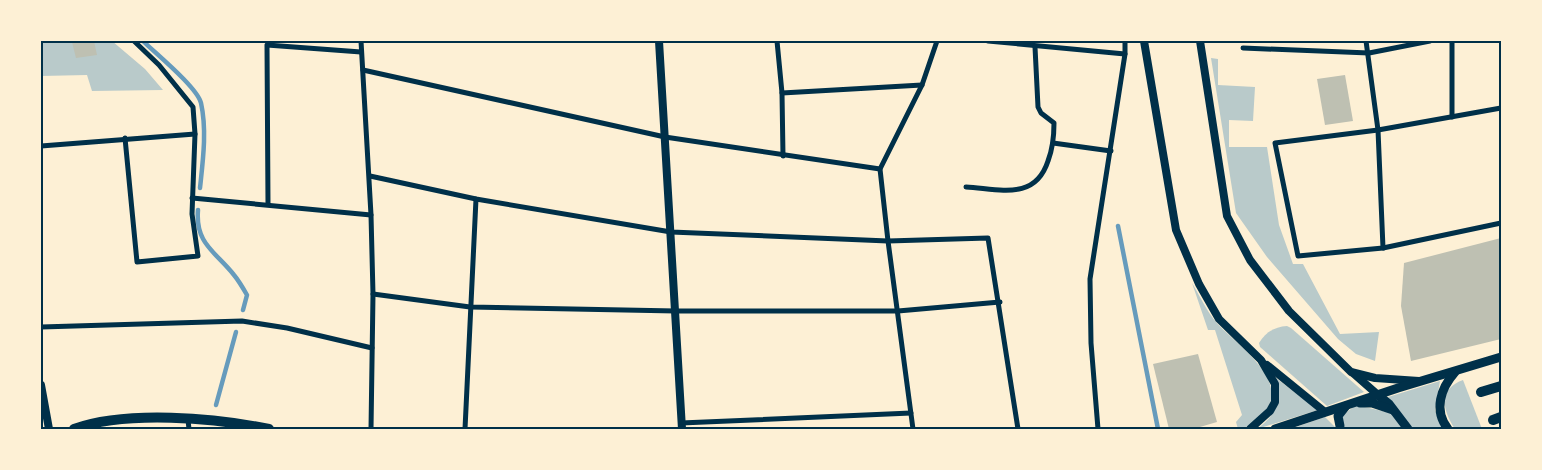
<svg xmlns="http://www.w3.org/2000/svg" width="1542" height="470" font-family="Roboto,sans-serif">
  <style>
    .green { fill: #b9caca }
    .lines { fill: none; stroke-linecap: round; stroke-linejoin: round }
    .stream { stroke: #669bbc; stroke-width: 4.5 }
    .building { fill: #bec0b2 }
    .minor { stroke: #003049; stroke-width: 5 }
    .tertiary { stroke: #003049; stroke-width: 8 }
    .secondary { stroke: #003049; stroke-width: 9 }
    .primary { stroke: #003049; stroke-width: 10 }
    .trunk { stroke: #003049; stroke-width: 10 }
    .neatline { fill: none; stroke: #003049; stroke-width: 2 }
  </style>
  <rect width="100%" height="100%" fill="#fdf0d5"/>
  <g class="green">
    <path d="M41,41h71l33,28 18,21 -71,1 -5,-16 -46,1z"/>
    <path d="M1211,58l7,1v26l37,2 -2,34 -24,-1v27h38l12,78 14,39h10l37,70 39,-2 -4,29 -19,-7 -18,-15 -71,-82 -31,-44z"/>
    <path d="M1192,283c8,13 15,29 25,40 18,21 79,60 44,93 -6,5 -15,13 -23,13l-2,-7 6,-7 -27,-85h-7z"/>
    <path d="M1287,326l4,2 73,64 -37,14 -67,-59 -1,-4c7,-11 15,-16 28,-17z"/>
    <path d="M1276,378l42,32 -61,19c18,-13 27,-29 19,-51z"/>
    <path d="M1463,380l19,49h-27c-13,-19 -17,-40 8,-49z"/>
    <path d="M1440,381l-5,29 7,19h-29l-25,-32z"/>
    <path d="M1356,405l35,8 13,16h-58l-3,-4v-10z"/>
    <path d="M1325,417l12,12h-47z"/>
  </g>
  <g class="lines">
    <g class="stream">
      <path d="M143,41c12,12 54,46 58,62 6,27 2,57 -1,85"/>
      <path d="M198,210c-3,34 18,42 36,65 5,6 9,13 13,20l-4,15"/>
      <path d="M1118,226l40,203"/>
      <path d="M216,405l20,-73"/>
    </g>
  </g>
  <g class="building">
    <path d="M94,41l3,14 -21,3 -4,-16z"/>
    <path d="M1345,75l8,46 -28,4 -8,-46z"/>
    <path d="M1501,238v101l-90,22 -10,-55 3,-43z"/>
    <path d="M1198,354l19,68 -24,7h-24l-16,-65z"/>
  </g>
  <g class="lines">
    <g class="minor">
      <path d="M361,41l10,174 2,79 -2,135"/>
      <path d="M777,41l5,52 1,63"/>
      <path d="M988,41l137,13"/>
      <path d="M1366,41l12,89 5,118"/>
      <path d="M1243,48l126,5 61,-12"/>
      <path d="M363,70l302,67 215,32"/>
      <path d="M782,93l140,-8"/>
      <path d="M1501,108l-123,22 -103,13 23,113 85,-8 118,-25"/>
      <path d="M1452,117v-76"/>
      <path d="M125,138l12,124 61,-6 -6,-42 3,-80 -2,-27 -34,-42 -25,-24"/>
      <path d="M1053,143l58,8"/>
      <path d="M41,146l154,-12"/>
      <path d="M370,176l106,23 195,33 217,9 100,-3 30,191"/>
      <path d="M966,187c34,2 69,14 82,-26 5,-13 6,-25 6,-38l-13,-10 -3,-6 -3,-60"/>
      <path d="M192,198l179,17"/>
      <path d="M268,204l-1,-159 94,7"/>
      <path d="M373,294l97,13 206,4h222l102,-9"/>
      <path d="M41,327l201,-6 45,7 85,20"/>
      <path d="M188,420l1,9"/>
      <path d="M681,423l230,-10"/>
      <path d="M465,429l11,-230"/>
      <path d="M913,429l-25,-188 -8,-72 42,-84 15,-44"/>
      <path d="M1098,429l-7,-86 -1,-64 35,-225v-13"/>
    </g>
    <g class="tertiary">
      <path d="M659,41l23,388"/>
      <path d="M1144,41l32,189 23,54 20,35 42,41 14,24v18l-5,9 -20,18"/>
      <path d="M1200,41l27,175 23,44 39,51 62,61 24,6 44,3"/>
      <path d="M1267,365l58,47"/>
      <path d="M1353,373l25,22"/>
      <path d="M41,385l8,44"/>
    </g>
    <g class="secondary">
      <path d="M1378,395l11,9 19,25"/>
      <path d="M1360,403h12l21,7"/>
      <path d="M1340,426l-2,-10 8,-10"/>
      <path d="M1275,429l123,-41 103,-31"/>
      <path d="M1448,429c-15,-19 -7,-41 7,-57"/>
    </g>
    <path class="primary" d="M74,429c53,-19 141,-11 195,0"/>
    <g class="trunk">
      <path d="M1481,392l20,-6"/>
      <path d="M1493,420l8,-3"/>
    </g>
  </g>
  <rect width="1542" height="470" fill="none" stroke="#fdf0d5" stroke-width="85"/>
  <rect x="42" y="42" width="1458" height="386" class="neatline"/>
</svg>
